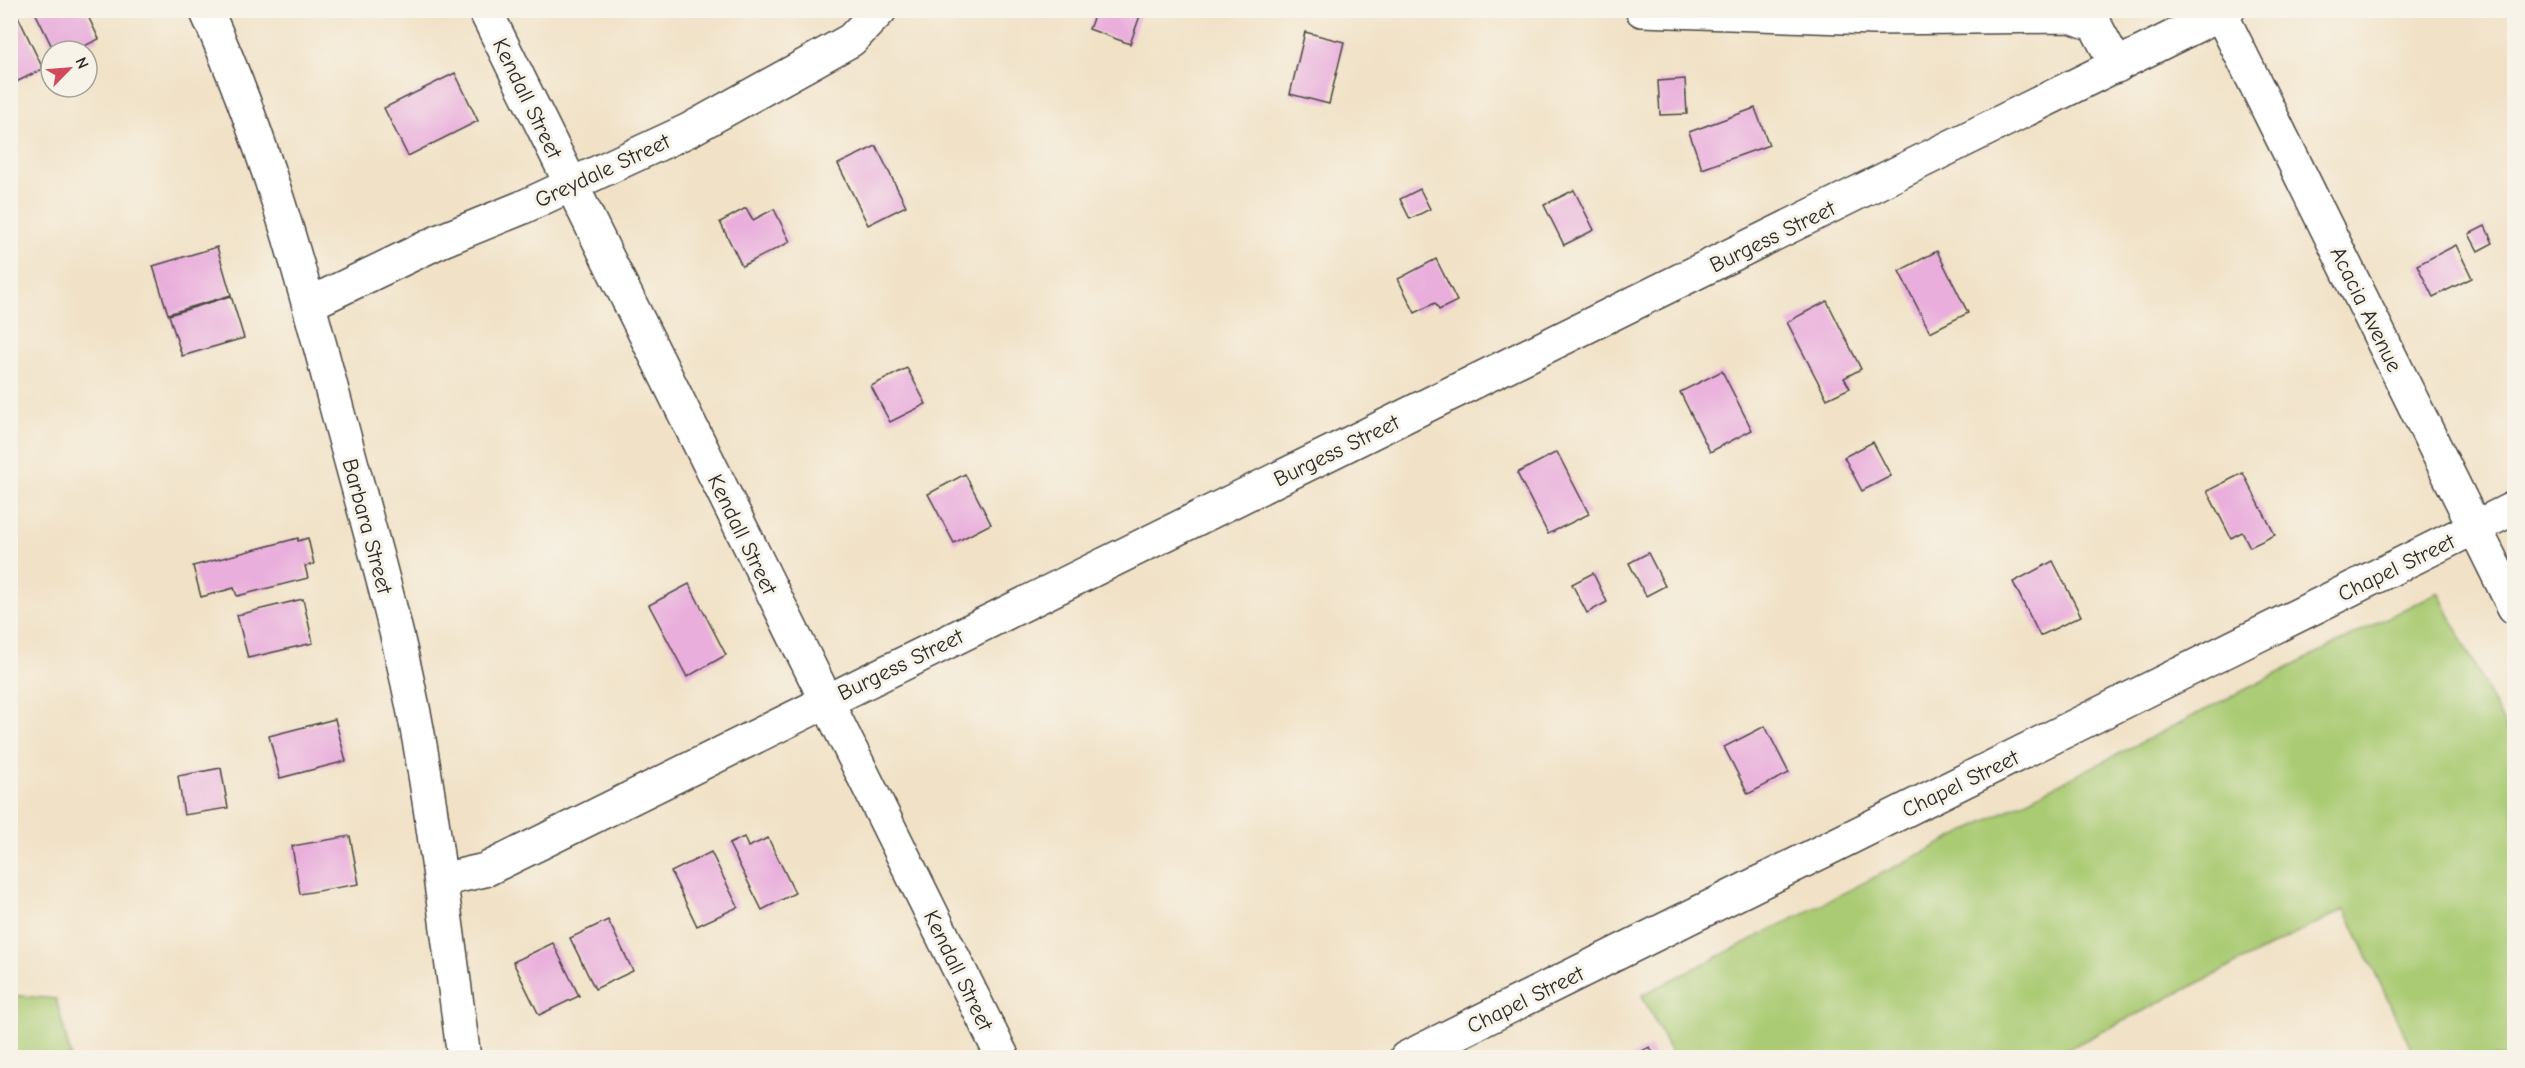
<svg xmlns="http://www.w3.org/2000/svg" width="2525" height="1068" font-family="'Comic Neue',sans-serif">
  <style>
    .green { fill: #aacb73; stroke: #6a7b4f; stroke-width: 1.5 }
    .building { fill: #e9aedc }
    .lines { fill: none; stroke-linecap: round; stroke-linejoin: round }
    .street-casing { stroke: #494642; stroke-width: 36 }
    .street { stroke: #fff; stroke-width: 33 }
    .labels { text-anchor: middle; stroke-width: 6; stroke-linejoin: round; paint-order: stroke }
    .street-label { font-size: 22px; fill: #2b2b2b; stroke: #f7f3e8 }
  </style>
  <rect width="100%" height="100%" fill="#f7f3e8"/>
  <filter id="ink" filterUnits="userSpaceOnUse"><feTurbulence type="fractalNoise" baseFrequency=".0167" numOctaves="2"/><feDisplacementMap in="SourceGraphic" scale="12" xChannelSelector="R" yChannelSelector="G"/><feConvolveMatrix kernelMatrix="1 2 1 2 8 2 1 2 1" color-interpolation-filters="sRGB"/></filter>
  <filter id="wash" filterUnits="userSpaceOnUse"><feTurbulence type="fractalNoise" baseFrequency=".008" numOctaves="4" result="noise"/><feDisplacementMap in="SourceGraphic" scale="24" xChannelSelector="R" yChannelSelector="G"/><feGaussianBlur stdDeviation="1.35" result="paint"/><feColorMatrix in="noise" values="0 0 0 0 0 0 0 0 0 0 0 0 0 0 0 0 0 1.4 0 .05"/><feComposite in="paint" operator="in"/></filter>
  <g filter="url(#wash)">
    <rect width="100%" height="100%" fill="#f1e2c7"/>
    <g class="green">
      <path d="M2438,592l76,152v313h-99l-70,-148 -293,148h-379l-31,-62z"/>
      <path d="M11,995l45,4 15,58h-60z"/>
    </g>
    <g id="blocks">
      <g class="building">
        <path d="M10,10h5l28,59 -33,16z"/>
        <path d="M34,10h51l14,29 -25,12h-20z"/>
        <path d="M1096,10h46l-12,34 -41,-15z"/>
        <path d="M1305,32l39,10 -15,62 -39,-10z"/>
        <path d="M455,73l23,48 -70,35 -24,-48z"/>
        <path d="M1685,79l2,35 -27,1 -2,-34z"/>
        <path d="M1755,108l14,37 -67,24 -13,-37z"/>
        <path d="M876,146l30,60 -38,19 -30,-61z"/>
        <path d="M1420,189l10,20 -20,10 -10,-20z"/>
        <path d="M1574,190l20,40 -30,15 -20,-40z"/>
        <path d="M746,208l7,12 21,-11 16,33 -48,24 -22,-44z"/>
        <path d="M2485,226l8,17 -15,8 -9,-17z"/>
        <path d="M2456,245l16,33 -39,19 -16,-32z"/>
        <path d="M217,247l14,48 -63,19 -15,-48z"/>
        <path d="M1937,251l31,62 -38,19 -31,-61z"/>
        <path d="M1436,259l21,42 -18,9 -4,-7 -20,10 -17,-34z"/>
        <path d="M231,296l13,42 -62,18 -13,-41z"/>
        <path d="M1827,301l34,68 -17,9 6,10 -23,11 -40,-77z"/>
        <path d="M907,368l19,36 -36,18 -19,-36z"/>
        <path d="M1722,371l30,59 -42,22 -30,-60z"/>
        <path d="M1873,442l18,34 -29,15 -18,-34z"/>
        <path d="M1557,452l32,62 -41,20 -31,-61z"/>
        <path d="M2243,473l32,62 -25,12 -8,-15 -11,6 -24,-47z"/>
        <path d="M965,474l26,50 -37,19 -26,-49z"/>
        <path d="M298,538v3l10,-3 6,26 -9,2 3,12 -71,18 -3,-8 -33,9 -8,-31z"/>
        <path d="M1648,553l17,33 -19,10 -17,-33z"/>
        <path d="M2053,561l28,55 -41,20 -27,-54z"/>
        <path d="M1593,573l14,29 -20,11 -15,-29z"/>
        <path d="M689,584l37,71 -39,22 -38,-72z"/>
        <path d="M303,599l10,44 -65,15 -11,-43z"/>
        <path d="M335,719l11,42 -66,17 -11,-42z"/>
        <path d="M1765,726l24,47 -41,21 -24,-47z"/>
        <path d="M221,768l7,40 -44,7 -6,-39z"/>
        <path d="M350,836l9,48 -59,10 -8,-48z"/>
        <path d="M744,837l4,10 20,-9 27,55 -33,17 -33,-66z"/>
        <path d="M711,852l27,55 -41,19 -26,-54z"/>
        <path d="M608,920l25,51 -38,18 -25,-51z"/>
        <path d="M553,943l26,53 -40,19 -26,-53z"/>
        <path d="M1650,1047l5,11h-27z"/>
      </g>
    </g>
  </g>
  <g filter="url(#ink)">
    <use href="#blocks" fill-opacity="0" stroke="#494642" stroke-width="1.5"/>
    <g class="lines">
      <defs>
        <g id="street">
          <path d="M206,10c57,126 94,259 129,392 30,114 65,228 85,343 18,104 30,208 44,313"/>
          <path d="M485,10l518,1048"/>
          <path d="M1642,10l231,8 198,-2 24,9 22,41"/>
          <path d="M2219,10l295,597"/>
          <path d="M309,304l131,-63 81,-33 168,-78 162,-90 29,-30"/>
          <path d="M441,880l44,-10 1743,-860"/>
          <path d="M1406,1058l1108,-550"/>
        </g>
      </defs>
      <use href="#street" class="street-casing"/>
      <use href="#street" class="street"/>
    </g>
  </g>
  <g class="labels">
    <g class="street-label">
      <text transform="translate(528 98) rotate(64)" y="8">Kendall Street</text>
      <text transform="translate(602 170) rotate(-25)" y="8">Greydale Street</text>
      <text transform="translate(1772 236) rotate(-26)" y="8">Burgess Street</text>
      <text transform="translate(2367 309) rotate(64)" y="8">Acacia Avenue</text>
      <text transform="translate(1336 450) rotate(-26)" y="8">Burgess Street</text>
      <text transform="translate(368 526) rotate(75)" y="8">Barbara Street</text>
      <text transform="translate(743 534) rotate(64)" y="8">Kendall Street</text>
      <text transform="translate(2396 567) rotate(-26)" y="8">Chapel Street</text>
      <text transform="translate(900 664) rotate(-26)" y="8">Burgess Street</text>
      <text transform="translate(1960 783) rotate(-26)" y="8">Chapel Street</text>
      <text transform="translate(959 970) rotate(64)" y="8">Kendall Street</text>
      <text transform="translate(1525 999) rotate(-26)" y="8">Chapel Street</text>
    </g>
  </g>
  <rect width="2525" height="1068" fill="none" stroke="#f7f3e8" stroke-width="36"/>
  <g transform="translate(69 69) rotate(65)"><circle r="28" fill="#f7f3e8" stroke="#a5a39c" stroke-width="1.5"/>
  <path d="M0-4.5L10 22L0 15L-10 22Z" fill="#d1495b"/>
  <text y="-9" font-size="16" font-weight="bold" text-anchor="middle" fill="#2b2b2b">N</text>
  </g>
</svg>
